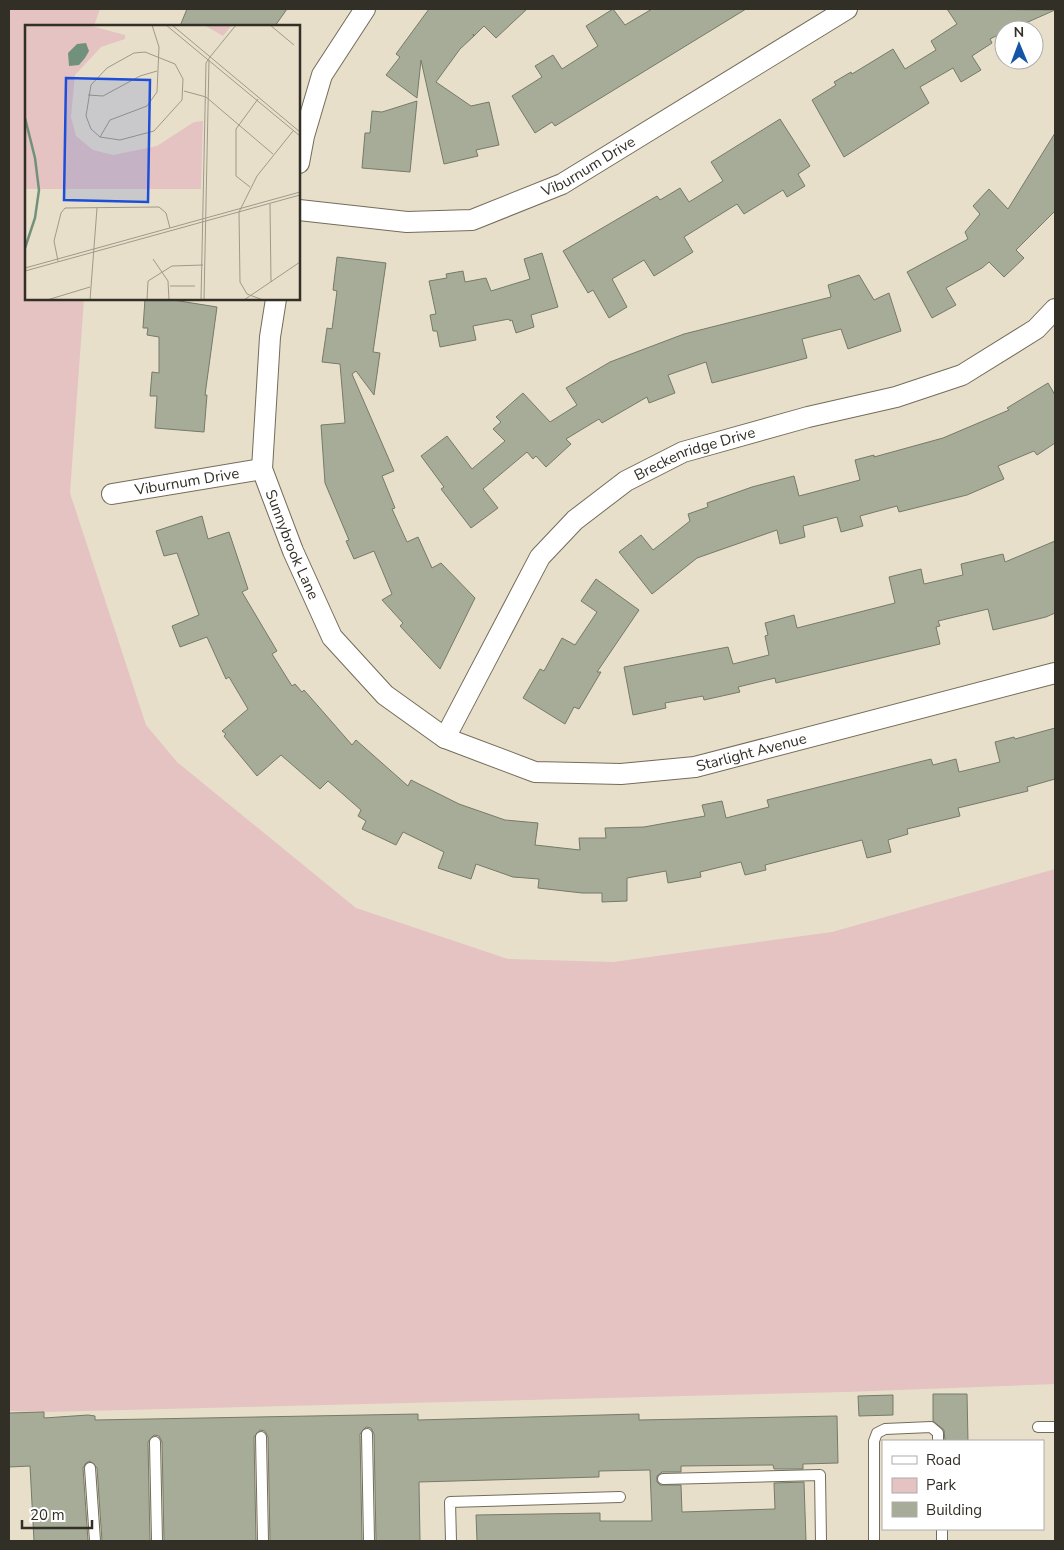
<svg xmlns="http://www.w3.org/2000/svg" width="1064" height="1550" font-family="'Nunito Sans',sans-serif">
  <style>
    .green { fill: #e4c3c2 }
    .building { fill: #a6ac98; stroke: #757b68 }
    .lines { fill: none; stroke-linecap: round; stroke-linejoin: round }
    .service-casing { stroke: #746c5a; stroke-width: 12 }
    .minor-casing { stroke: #746c5a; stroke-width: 22 }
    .service { stroke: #fff; stroke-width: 10 }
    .minor { stroke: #fff; stroke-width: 20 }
    .labels { text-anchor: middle; stroke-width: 4.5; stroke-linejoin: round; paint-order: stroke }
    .street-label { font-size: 15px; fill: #322f27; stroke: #fff }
    .inset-river { fill: none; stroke: #72917c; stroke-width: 2.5 }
    .inset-road { fill: none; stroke: #9f9989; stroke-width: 1 }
    .view { fill: #1d4ed8; fill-opacity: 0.15; stroke: #1d4ed8; stroke-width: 2.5 }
    .inset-edge { fill: none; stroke: #322f27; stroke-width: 2.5 }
  </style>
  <rect width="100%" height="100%" fill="#e8dfca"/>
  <path class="green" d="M9,9h91l-6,17h-68v273h58l-14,194 76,232 31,37 179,146 152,51 105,3 219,-30 223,-63v515l-209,8 -802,20 -35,-1z"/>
  <g class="building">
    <path d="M187,9h100l-12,17h-95z"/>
    <path d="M429,9h98l-31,29 -12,-12 -10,10 -1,-2 1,2 -14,13 -24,33 35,24 18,-4 10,43 -23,5 2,6 -34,8 -23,-104 -4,38 -31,-23 14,-18 -4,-3z"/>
    <path d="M613,9l12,16 27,-16h94l-191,117 -3,-4 -17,11 -23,-37 30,-19 -7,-11 18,-11 9,14 36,-23 -12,-20z"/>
    <path d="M947,9l108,1 -45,20h-6v2l-14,7 2,4 -20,13 9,14 -20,12 -8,-14 -33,19 9,16 -85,54 -32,-57 24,-15 -2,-3 17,-10 1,2 41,-25 12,20 31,-19 -5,-9 26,-17z"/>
    <path d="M417,101l-7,71 -48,-4 3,-35h5l2,-22 10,1z"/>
    <path d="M780,119l30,47 -12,8 7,12 -18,11 -4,-7 -39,24 -7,-10 -53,33 9,15 -39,24 -10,-16 -32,19 15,28 -18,11 -16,-28 -5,3 -25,-42 94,-55 3,4 20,-12 9,14 34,-21 -12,-19z"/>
    <path d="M1055,133v78l-39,39 8,8 -20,19 -15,-15 -7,6 -36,20 10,17 -24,13 -25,-46 61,-33 -3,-7 15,-18 -7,-8 16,-17 19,20z"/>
    <path d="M542,253l16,54 -27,8 3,12 -18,6 -4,-13 -2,1 -1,-2 -36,7 3,14 -36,7 -3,-16h-4l-3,-16 6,-1 -7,-33 18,-3 -1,-4 17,-3 2,11 21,-4 5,13 39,-12 -6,-20z"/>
    <path d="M337,257l49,6 -13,89 7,1 -6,42 -18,-24 -4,3 42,97 -12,5 13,32 -3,1 15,33 11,-5 14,31 9,-5 34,35 -35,71 -40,-43 3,-3 -21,-23 10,-6 -18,-43 -20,8 -8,-18 3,-1 -24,-57 -4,-58 24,-2 -5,-59 -18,-2 5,-34 5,1 5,-38 -4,-1z"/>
    <path d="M859,275l15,25 15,-7 12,38 -53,18 -7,-20 -39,10 5,19 -95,25 -6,-21 -38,13 7,18 -26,10 -2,-6 -45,26 -3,-4 -33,20 5,5 -25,23 -10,-11 -3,3 -6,-7 -44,37 15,19 -27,20 -30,-39 3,-2 -23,-31 26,-20 25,33 33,-28 -12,-12 8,-7 -5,-5 27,-24 27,29 27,-17 -11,-17 44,-26 74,-28 147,-37 -3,-12z"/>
    <path d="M145,299h22l50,8 -12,88h2l-3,37 -49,-4 2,-32h-7l2,-24 7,1v-36l-12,-2 1,-7h-5z"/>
    <path d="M1048,383l7,12v48l-18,12 -3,-4 -36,15 6,13 -37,16 -68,17 -2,-6 -37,10 3,10 -22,6 -4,-15 -34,9 2,11 -25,7 -3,-14 -80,28 -45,36 -33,-42 22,-17 12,15 37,-29 -2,-7 20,-7 -1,-4 45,-16 42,-11 5,20 61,-16 -5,-20 19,-5v2l69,-19 66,-28 -2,-2z"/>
    <path d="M202,516l6,23 21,-7 19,57 -6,3 35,59 -5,3 20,32 3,-2 7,8 2,-2 48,55 4,-5 52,46 3,-6 48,24 46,16 33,3 -3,22 45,5 -1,-12h27l-1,-10 39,-1 61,-11 -3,-11 20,-4 4,17 43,-11 -2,-7 164,-41 2,6 23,-6 3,13 41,-10 -5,-20 19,-5 1,2 40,-11v51l-28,8 1,4 -70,17 2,8 -53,13 1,5 -20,6 3,12 -24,6 -5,-18 -97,25 1,5 -21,5 -4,-13 -41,10 1,5 -33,6 -2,-12 -39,7v23l-25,1v-9h-20l-44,-5 1,-9 -26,-2 -37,-13 -5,15 -33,-11 6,-16 -41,-20 -7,13 -34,-16 4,-8 -8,-5 3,-6 -33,-29 -8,8 -39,-34 -24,21 -33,-40 2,-2 -4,-3 26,-22 -19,-32 -3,2 -19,-42 -27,10 -8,-21 27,-11 -22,-62 -13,3 -8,-25z"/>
    <path d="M1055,541v72l-9,4 -53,13 -5,-21 -50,12 2,5 -4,1 4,17 -164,39 -1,-5 -37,9 2,5 -36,8 -1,-4 -38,7 1,5 -33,7 -9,-48 104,-20 5,17 36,-9 -4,-19 3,-1 -3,-12 29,-8 3,13 98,-25 -6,-26 32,-8 3,15 39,-9 -2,-11 42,-10 2,8z"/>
    <path d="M596,579l43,31 -42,62h4l-22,37 -5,-2 -9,17 -42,-26 17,-29 4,2 18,-33 13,7 22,-33 -16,-11z"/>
    <path d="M933,1394h34l1,47h-23l-1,-11 -11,-9z"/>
    <path d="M893,1395v20l-34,1 -1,-20z"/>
    <path d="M44,1412v6l44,-3 7,1v4l323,-6v6l221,-6v6l198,-4 1,47 -35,1v5h-29l-1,-4 -92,1v6h-19l-5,4v6l3,3h21l1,27 93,-3 -1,-26 30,-1 2,59h-329l-1,-26 124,-2v8h52l-2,-51 -51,1v6l-180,5 1,59h-44l-2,-107 -3,-6 -5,-1 -6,7 2,107h-92l-2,-104 -3,-6 -5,-1 -6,7 2,104h-92l-2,-99 -3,-6 -5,-1 -6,7 2,99h-48l-5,-73 -7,-7 -4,2 -3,5 5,73h-54l-4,-75 -21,1v-54z"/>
  </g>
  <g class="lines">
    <defs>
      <g id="service">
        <path d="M1038,1427h17"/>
        <path d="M367,1434l2,107"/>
        <path d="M261,1437l2,104"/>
        <path d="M155,1442l2,99"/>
        <path d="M90,1468l5,73"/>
        <path d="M663,1479l157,-4 1,66"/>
        <path d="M942,1529v12"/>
        <path d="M451,1541l-1,-39 170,-5"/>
        <path d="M874,1541v-100l3,-8 8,-4 46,-2 7,6v8"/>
      </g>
      <g id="minor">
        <path d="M299,163l5,-27 18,-61 43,-66"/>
        <path id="s1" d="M299,210l108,12 65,-2 90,-36 285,-175"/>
        <path id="s2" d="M276,299l-6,38 -8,132 31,82 39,86 53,58 60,43 90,34 86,2 74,-7 360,-94"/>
        <path id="s3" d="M112,494l150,-25"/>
        <path id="s4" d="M445,738l95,-181 35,-37 51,-39 57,-29 125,-35 88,-20 66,-22 74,-46 19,-20"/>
      </g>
    </defs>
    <use href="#service" class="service-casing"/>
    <use href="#minor" class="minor-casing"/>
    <use href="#service" class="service"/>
    <use href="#minor" class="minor"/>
  </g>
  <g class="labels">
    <g class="street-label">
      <text dy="5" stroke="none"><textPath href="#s1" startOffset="302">Viburnum Drive</textPath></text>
      <text dy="5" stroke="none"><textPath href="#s4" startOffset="394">Breckenridge Drive</textPath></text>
      <text dy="5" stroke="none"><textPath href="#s3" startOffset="76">Viburnum Drive</textPath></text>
      <text dy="5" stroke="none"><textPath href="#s2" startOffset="252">Sunnybrook Lane</textPath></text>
      <text dy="5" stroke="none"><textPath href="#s2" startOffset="820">Starlight Avenue</textPath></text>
    </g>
  </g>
  <g transform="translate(25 25)">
    <rect width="275" height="275" fill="#e8dfca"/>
    <path d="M0,0h63l37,10v4l-24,8 -26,28 -4,42 5,19 17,14 20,5 44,-9 37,-24 9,-1 -2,68h-176zM179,0h28l-9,11z" fill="#e4c3c2"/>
    <path d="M61,18l3,8 -4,7 -6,7 -10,1 -1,-13 9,-9z" fill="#72917c"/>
    <path class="inset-river" d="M0,93l10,40 4,32 -4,28 -10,30"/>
    <path class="inset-road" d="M141,0l134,111M147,0l128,107M245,0l24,20M120,27l30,12 8,15 -1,21 -28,31 -34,9 -20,-3 -9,-8 -5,-13 5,-31 16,-17 27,-15zM185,32l26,-32M159,66l22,6 67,57M63,70l15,1 37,-20 17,-5M75,112l10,-17 37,-14 10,-14 2,-45 -7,-22M225,162l-14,-11v-47l22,-30M245,179l1,78M128,234l15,22 1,19M33,236l-4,-20 7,-28 4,-5 94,-1 7,6 4,15M0,243l275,-76M0,246l275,-76M123,256l24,-15 31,-1M145,261h25M22,275l43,-13M65,275l7,-92M122,275l1,-19M176,275l5,-237 4,-6M179,275l5,-240M219,275l56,-38M238,275l-16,-6 -7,-12 -1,-70 18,-36 36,-45"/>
    <path class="view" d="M41,53l84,2 -2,122 -84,-2z"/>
    <rect width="275" height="275" class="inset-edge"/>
  </g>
  <rect width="1064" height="1550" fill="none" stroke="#322f27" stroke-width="20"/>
  <rect x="882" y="1440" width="162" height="90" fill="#ffffff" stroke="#adaca9"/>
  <rect x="892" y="1456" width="25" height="8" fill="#ffffff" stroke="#adaca9"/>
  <text x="926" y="1465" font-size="15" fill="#322f27">Road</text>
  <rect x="892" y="1478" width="25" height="15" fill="#e4c3c2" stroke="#adaca9"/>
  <text x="926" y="1490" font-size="15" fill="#322f27">Park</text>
  <rect x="892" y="1502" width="25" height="15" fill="#a6ac98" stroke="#adaca9"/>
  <text x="926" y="1515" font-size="15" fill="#322f27">Building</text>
  <g transform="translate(1019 45) rotate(359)"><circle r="24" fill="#ffffff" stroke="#adaca9"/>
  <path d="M0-4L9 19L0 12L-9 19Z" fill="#1455a5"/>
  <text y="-8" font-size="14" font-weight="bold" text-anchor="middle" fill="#322f27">N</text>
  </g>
  <path d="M22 1520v8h70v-8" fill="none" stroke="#322f27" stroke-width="2.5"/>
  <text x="30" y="1520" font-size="15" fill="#322f27" stroke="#ffffff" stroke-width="4" paint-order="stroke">20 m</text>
</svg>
